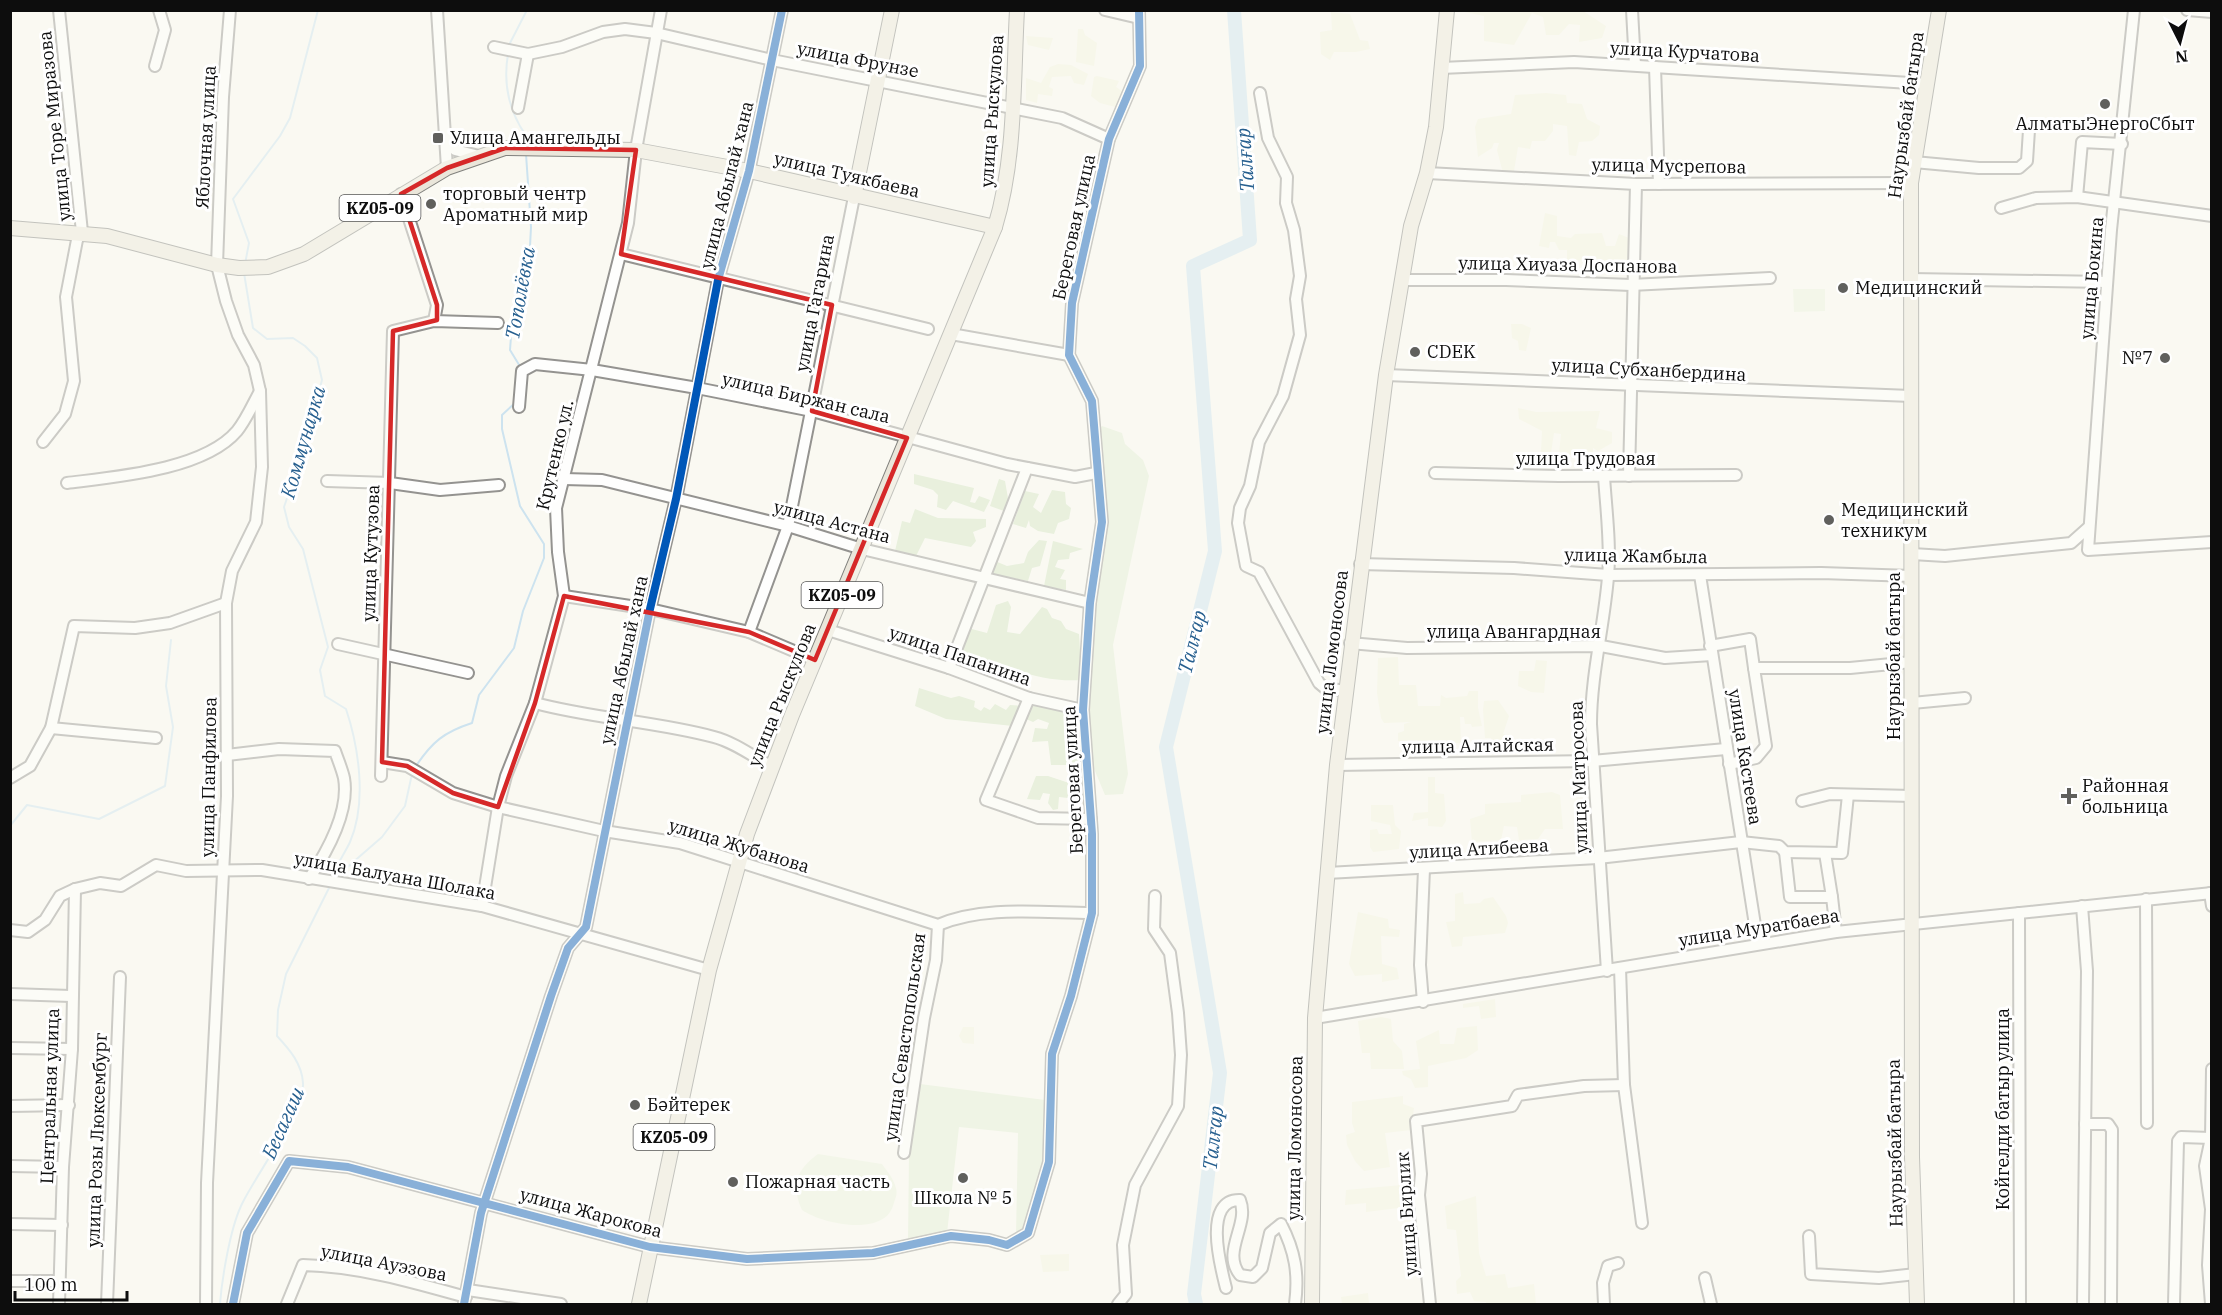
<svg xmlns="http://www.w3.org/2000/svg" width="2222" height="1315" font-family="'IBM Plex Serif',serif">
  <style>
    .farmland { fill: #f4f3e0 }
    .green { fill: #e3edd5 }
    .forest { fill: #d4e4c4 }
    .pitch { fill: #ecf2de }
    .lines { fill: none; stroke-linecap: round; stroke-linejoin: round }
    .stream { stroke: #cde3ef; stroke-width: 2 }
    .river { stroke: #cde3ef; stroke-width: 14 }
    .minor-casing { stroke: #949390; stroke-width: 14 }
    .major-casing { stroke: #81817d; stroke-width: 16 }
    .minor { stroke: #fefefd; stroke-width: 10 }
    .major { stroke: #eae6da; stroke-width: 14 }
    .cycleway-casing { stroke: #fff; stroke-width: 11 }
    .cycleway { stroke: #0057b8; stroke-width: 8 }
    .marked { fill: none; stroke: #d62828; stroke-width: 4.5; stroke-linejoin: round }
    .poi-dot { fill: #60605d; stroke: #fff; stroke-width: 2 }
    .labels { text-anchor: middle; stroke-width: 6; stroke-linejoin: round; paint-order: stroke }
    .shield { fill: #fff; stroke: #565656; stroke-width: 1.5 }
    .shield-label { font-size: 16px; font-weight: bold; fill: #0d0d0d }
    .street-label { font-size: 18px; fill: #0d0d0d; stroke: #fff }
    .poi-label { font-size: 18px; fill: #0d0d0d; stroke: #fff; text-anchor: start }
    .water-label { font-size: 20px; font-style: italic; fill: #265f8f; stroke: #fff }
  </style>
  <rect width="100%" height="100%" fill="#faf9f2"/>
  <g class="farmland">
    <path d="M1455,10l128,1 23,15 -4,12 -23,4 1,-17 -11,-1 -10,11h-13l-3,-18 -11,-4 -18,32 -30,-4v-25z"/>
    <path d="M1331,12l19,2 10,26 8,1 2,8 -14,3h-22l-4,8 -9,-6 -1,-22 12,-2z"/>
    <path d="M1078,29h5l2,6 12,8 -3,23 -18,-4z"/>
    <path d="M1026,36l27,2 -4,12 -21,-5z"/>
    <path d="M1058,64l13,1 17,9 -4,11 -10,-2 -3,-7 -19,1 -3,10 4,2 -1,7 -14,-2 -1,9 -11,-3v-22l15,5 9,-16z"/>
    <path d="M1097,76l22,5 -3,6 9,6 -6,15 -19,-5 -9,-7 3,-19z"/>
    <path d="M1546,93l20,2 1,8 15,1 5,15 13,7 -1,9 -7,6 -13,1 -3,14 -7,-1 -2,-29 -14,-2v7l-8,10h-13l-2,8 -12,-2 -4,24 -11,2 -6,-23 2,-7h-5l-2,5 -14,9 -3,-30 3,-8 33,-5 4,-19z"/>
    <path d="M1545,213l12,3v20l14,2 4,-4 27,-1 4,13h9l4,-12 10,4 -2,23 -60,-1v-10h-8l-4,-8h-5l-1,6 -10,-2z"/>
    <path d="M1511,324h11l9,4 -5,23 -7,-1 -1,-9 -6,-3z"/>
    <path d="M1518,408l18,4 64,-1 -4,17 16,4v11l-14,8 -5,-3v9l-10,-1v-6h-7l-1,5 -16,-1 2,-20 -7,-1 -3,20 -10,-1 1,-21 -23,-12z"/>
    <path d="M1398,657l1,28h17l2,21h22l1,-11 5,3 21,-2 2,-5h9v17l4,18 -10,1 -1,-3h-6l-1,-7h-4l1,26h-38l-2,4 -4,-7 -19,1v-8l6,-2v-7l7,-2 -27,1 -3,-5 -4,-25 1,-35z"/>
    <path d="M1536,660l11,1 -3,32 -13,-1 -13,-6 1,-15h15z"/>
    <path d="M1498,700l11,16 -6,18 6,1 -1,5 -16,3 -1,-5h-6l-2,-28 1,-9z"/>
    <path d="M1428,777h7v16l9,1 2,27 -4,6 -14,-1v-8l-16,3 2,-8 14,-1z"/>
    <path d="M1552,792l8,3 3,34h-18l-7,10 -19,1 -2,-13 -13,-1 -3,14 -29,2 -2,-23 15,-5v-10l36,-2v-7z"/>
    <path d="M1371,805h22l2,20 6,6 -2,18 -26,3 -3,-5v-17l7,-1 2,5h13l-2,-9 -19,-4z"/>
    <path d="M1463,892l1,12 16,-1 4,-4 9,-2 13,19 2,7 -3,10 -42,4 -1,9 -10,1 -6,-25 9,-1v-27z"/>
    <path d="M1358,912l30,7 1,9 11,2 -1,7 -18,-1 1,28 15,4 2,11 -17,3v-8l-27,2 -6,-12z"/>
    <path d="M1495,999l1,18 -15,2 -2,-13 -16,2v-4z"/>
    <path d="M1381,1017l10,2 2,22 9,10 2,18h-33l-1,-16h-8l-4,-32z"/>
    <path d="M1477,1026l1,24 -12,8 -38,8v21l-13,1 -4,-9 -8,-4 -1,-4 18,-2 -4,-28 23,-11 1,14h14l3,-16z"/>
    <path d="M963,1027h11v17l-11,-1 -4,-7z"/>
    <path d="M1403,1096v8l11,4 -3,22 -26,3 5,34 -26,4 -9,-10 -8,-16 -1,-10 9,-3 -3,-9v-21z"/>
    <path d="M1413,1184l1,22 -48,6v-9l-21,2 1,-15z"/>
    <path d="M1476,1196l3,57 7,23 19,-2 3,14 26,-4 2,20h-50v-2l-12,-1 -4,-9 -13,2 -1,-13 5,-5 -5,-46 -9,-1 -2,-23z"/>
    <path d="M1069,1254v17l-26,1 -3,-17z"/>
    <path d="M1368,1293l1,11h-27l-1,-7z"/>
  </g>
  <g class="green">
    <path d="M1102,426l20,7 3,11 18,16 6,16 -36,169 15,129 -5,20 -18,1 -15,-36v-30l-5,-37 20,-177 -11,-77z"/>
    <path d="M920,1084l125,16v59l-21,71 -8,4 2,-101 -59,-6 -12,106 -39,7 1,-86z"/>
  </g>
  <g class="forest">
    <path d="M914,474l60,14 -4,14 5,1 4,-7 11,4 -6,12 -31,-11 -7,9 -9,-3 1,-12 -5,-5 -19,-6z"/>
    <path d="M999,479l6,2 4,23 -5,7 -14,-5z"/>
    <path d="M1052,490l13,2 1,12 5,4 -2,11 -11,4 -4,11 -16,-3 -8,-5 -1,-6 -3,8 -13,-4 12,-33 14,3 -6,13 8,6z"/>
    <path d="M915,509l23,9 48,1v8l-13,5 3,9 -5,6 -46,-9 -10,20 -20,-7 7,-30 8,2z"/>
    <path d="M1039,540l8,1 -7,25 -8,2 -4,13 -37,-7 4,-13 12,5 17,-3 4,-11z"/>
    <path d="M1053,541l30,8 -13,4 -1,6 -11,1 -3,7 10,3 -5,9 6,1v10l-22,-4z"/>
    <path d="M1008,601l3,6 -4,25 13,2 22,-27 5,2 5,9 9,3 5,8 13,5 3,46c-43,3 -72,-14 -113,-24l-3,11 -11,-3 9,-37 23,6 9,-28z"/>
    <path d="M919,688l32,10 8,-2 16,5 -1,6 7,4 3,-4 6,3 5,-6 11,6 4,-5 13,1 -10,20 -67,-7 -31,-13z"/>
    <path d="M1031,701l53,17v47h-33l-3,-24 -16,1 3,-14 12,1 2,-6 -11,-4 -5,3 -9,-4z"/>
    <path d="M1036,776h12l21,7 2,6 10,5 -4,5 -18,-2 -1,12 -5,1 -5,-7 2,-9 -7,-1 -3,7 -13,-1z"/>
  </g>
  <g class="pitch">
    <path d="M1793,289h32v22l-31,1z"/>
    <path d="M818,1154l64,10c5,7 12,15 14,24 2,6 -1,11 -3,18 -10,31 -71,18 -91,4 -11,-25 -6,-40 16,-56z"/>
  </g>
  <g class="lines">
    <g class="stream">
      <path d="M509,45l18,-35"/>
      <path d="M508,54c-5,29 1,58 19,83l-1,5"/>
      <path d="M245,264l4,-21 -16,-44 47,-63 10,-18 28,-108"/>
      <path d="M244,273l9,55 14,11 26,-1 12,8 12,12 5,22 -19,71 -19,56 5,20 14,22 25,98 -8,23 5,26 21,13c13,39 21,94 4,133 -6,13 -14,22 -18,37"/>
      <path d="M521,368l-11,-18 2,-27 17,-57 2,-39 -5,-73"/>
      <path d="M416,766c16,-24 28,-34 56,-43l7,-28 35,-47 9,-37 21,-53v-14l-24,-38 -18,-77v-14l13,-12"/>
      <path d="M10,826l17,-21 72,14 66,-33 8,-59 -7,-41 5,-46"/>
      <path d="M336,877l46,-40 23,-31 7,-32"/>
      <path d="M220,1304c2,-26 10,-74 21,-98 12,-27 64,-97 62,-123 -1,-19 -13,-33 -26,-47l1,-26 8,-36 45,-90"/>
    </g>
    <path class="river" d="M1196,1304l-2,-10 26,-221 -54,-326 49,-196 -22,-285 57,-26 -16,-230"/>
    <defs>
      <g id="minor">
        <path d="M437,10l10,158"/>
        <path d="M1105,10l34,8"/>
        <path d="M1632,10l3,55"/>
        <path d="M2134,10l-23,220 -23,320 124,-8"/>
        <path d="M2187,10l25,2"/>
        <path d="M494,47l34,7 34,-7 41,-15 22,-3 31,4 116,27 290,58 47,21"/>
        <path d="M155,66l10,-36 -6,-20"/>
        <path d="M1655,67l4,117"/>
        <path d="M1441,68l133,-6 352,22"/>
        <path d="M1260,93l8,45 19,39 -1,26 8,27 6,46 -4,23 4,36 -17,61 -24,46 -9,44 -10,22 -2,15 8,43 13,6 60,111 6,5 20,3"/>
        <path d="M518,108l10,-54"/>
        <path d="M446,136l9,14 24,6"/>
        <path d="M1914,162l65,6h40l8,-7 2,-31"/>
        <path d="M1427,173l209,11 275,-1"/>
        <path d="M401,194l36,111 -3,16"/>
        <path d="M2077,197l5,-55 40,2"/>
        <path d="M2001,208l35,-10 41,-1 135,19"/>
        <path d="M621,254l307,75"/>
        <path d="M1911,279l196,3"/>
        <path d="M1402,280h104l125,5 139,-7"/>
        <path d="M951,334l118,21"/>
        <path d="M1386,375l525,21"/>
        <path d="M519,407l3,-36 13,-7 57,6 105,18 115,23 195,53 68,13 21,-4"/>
        <path d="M43,442l22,-28 9,-33 -8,-84 11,-57 5,-8 -23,-222"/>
        <path d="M1435,473l124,3 177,-1"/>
        <path d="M1604,476c2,33 7,68 4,101 -4,49 -17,98 -17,147l16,247"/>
        <path d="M1629,476l7,-292"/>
        <path d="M564,479l38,1 186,46 74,23 228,54"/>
        <path d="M327,481l63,2 50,7 59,-5"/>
        <path d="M67,483c48,-6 137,-13 170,-52 9,-11 16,-27 23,-40"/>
        <path d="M1912,554l33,2 126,-13 18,-16"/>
        <path d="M1360,564l154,4 94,7 213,-2 91,3"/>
        <path d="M1700,575l58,369"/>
        <path d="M564,596l86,13 99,23 66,28"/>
        <path d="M828,630l121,38 80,30 54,12"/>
        <path d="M749,632l39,-106 66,-329"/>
        <path d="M1350,643l57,5 194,-2 64,12 47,-3"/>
        <path d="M338,644l130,29"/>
        <path d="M1710,646l40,-7 4,29h96l62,-6"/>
        <path d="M949,668l78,-200"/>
        <path d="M1029,698l-43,102 52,18 53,1"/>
        <path d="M535,703c59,16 120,18 179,34 20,5 40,20 58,30"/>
        <path d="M1912,703l53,-5"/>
        <path d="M51,728l105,10"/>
        <path d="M227,755l52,-6 56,2c3,9 7,18 9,27 6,34 -17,74 -35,101"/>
        <path d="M382,762l25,4 46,27 45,14 106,24 76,12 258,82c46,-20 105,-12 154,-12"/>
        <path d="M1729,764l27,-6 10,-12 -12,-78"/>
        <path d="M1337,765l255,-4 134,-12"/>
        <path d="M381,776l12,-445 41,-10 64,2"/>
        <path d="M10,778l20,-12 21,-38 23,-102 61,2 35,-5 56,-20"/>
        <path d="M1802,801l28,-7 82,2"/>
        <path d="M1785,852l5,45h42l4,35"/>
        <path d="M1825,853l7,44"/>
        <path d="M1327,873l271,-15 143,-16 38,4 6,6 57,1 6,-58"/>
        <path d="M2210,893l2,13"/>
        <path d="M2146,899l1,224"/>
        <path d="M482,906l16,-99 8,-31 29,-73 29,-107 -6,-44 -2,-44 72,-285 8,-73 25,-140"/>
        <path d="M2082,906l5,65 -4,333"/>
        <path d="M2019,913l1,391"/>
        <path d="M10,930l18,2 17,-12 15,-24 15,-7 25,-6 21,3 35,-21 30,6 76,-1 220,36 227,64"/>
        <path d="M1620,968l4,117 18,138"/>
        <path d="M10,994l61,2"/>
        <path d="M1423,1002l-3,-37 4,-96"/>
        <path d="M1315,1018l521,-86 376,-39"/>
        <path d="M10,1048l62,1"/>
        <path d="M10,1106l59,-1"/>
        <path d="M2085,1124h23l4,6 -1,174"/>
        <path d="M904,1153l20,-135 12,-58 2,-35"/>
        <path d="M10,1166l53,1"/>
        <path d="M10,1224l52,1"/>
        <path d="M1809,1236l2,38 68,4 37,-4"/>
        <path d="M1705,1278l6,26"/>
        <path d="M10,1281h50"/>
        <path d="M1226,1288c-5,-20 -24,-89 14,-88 10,25 -19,51 0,75l13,2 9,-9 8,-35 11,-9c14,27 18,50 14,80"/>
        <path d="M468,1290l93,14"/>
        <path d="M59,1304l4,-137 9,-118 3,-160"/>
        <path d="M107,1304l13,-327"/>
        <path d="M206,1304l1,-121 20,-387 -1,-193 6,-32 24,-49 6,-55 -2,-76 -6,-26 -16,-30 -12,-34 -9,-36 6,-168 7,-87"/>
        <path d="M233,1304l14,-71 42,-72 59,6 302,80 97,12 126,-6 78,-17 38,4 18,5 21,-12 21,-71 3,-108 19,-58 21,-83v-79l-9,-124 7,-107 12,-81 -10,-121 -23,-46 3,-52 37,-164 31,-73 -1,-56"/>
        <path d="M287,1304l16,-39c54,1 110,17 163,32"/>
        <path d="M464,1304l17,-91 70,-217 17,-48 18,-21 64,-318 26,-110 42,-219 31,-109 33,-161"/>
        <path d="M1118,1304l8,-10 -3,-49 12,-60 43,-79 3,-51 -3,-42 -8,-60 -16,-24 1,-33"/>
        <path d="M1430,1304l-11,-109 2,-21 -5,-53 96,-15 6,-11 66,-9 40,-1"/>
        <path d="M1604,1304l-1,-21 5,-17 10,-3"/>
        <path d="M2174,1304l4,-163 3,-4 30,1"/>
        <path d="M2211,1304l-3,-39 3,-56 -6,-43 6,-28 1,-69"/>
      </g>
      <g id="major">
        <path d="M854,197l38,-187"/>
        <path d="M10,228l97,8 110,29 22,3 29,-1 36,-13 143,-86 58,-20 131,2 113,21 246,56"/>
        <path d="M639,1304l70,-334 38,-136 45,-119 203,-488c21,-69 18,-145 22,-217"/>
        <path d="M1312,1304l3,-286 22,-253 49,-390 25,-149 16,-53 9,-46 11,-117"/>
        <path d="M1917,1304l-5,-147 -1,-974 28,-173"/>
      </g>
    </defs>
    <use href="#minor" class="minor-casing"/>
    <use href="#major" class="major-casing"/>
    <use href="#minor" class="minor"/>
    <use href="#major" class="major"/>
    <defs>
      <g id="cycleway">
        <path d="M233,1304l14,-71 42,-72 59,6 302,80 97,12 126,-6 78,-17 38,4 18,5 21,-12 21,-71 3,-108 19,-58 21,-83v-79l-9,-124 7,-107 12,-81 -10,-121 -23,-46 3,-52 37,-164 31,-73 -1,-56"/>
        <path d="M464,1304l17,-91 70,-217 17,-48 18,-21 64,-318 26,-110 42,-219 31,-109 33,-161"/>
      </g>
    </defs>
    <use href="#cycleway" class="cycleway-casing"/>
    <use href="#cycleway" class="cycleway"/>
  </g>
  <path d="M0 0H2222V1315H0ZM505,148l131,2 -15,104 211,51 -20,106 95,27 -92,222 -66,-28 -185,-36 -29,107 -37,104 -45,-14 -46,-27 -25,-4 11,-431 44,-11v-15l-36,-111 46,-26z" fill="#faf9f2" fill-opacity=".55" fill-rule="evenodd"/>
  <path class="marked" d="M505,148l131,2 -15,104 211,51 -20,106 95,27 -92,222 -66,-28 -185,-36 -29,107 -37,104 -45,-14 -46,-27 -25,-4 11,-431 44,-11v-15l-36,-111 46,-26z"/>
  <g class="poi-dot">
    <circle cx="2105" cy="104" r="6"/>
    <rect x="432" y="132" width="12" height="12" rx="3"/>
    <circle cx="431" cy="204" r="6"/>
    <circle cx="1843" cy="288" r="6"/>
    <circle cx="1415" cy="352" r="6"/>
    <circle cx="2165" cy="358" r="6"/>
    <circle cx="1829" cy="520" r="6"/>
    <path d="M2066 787h6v6h6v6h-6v6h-6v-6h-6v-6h6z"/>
    <circle cx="635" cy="1105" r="6"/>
    <circle cx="963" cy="1178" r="6"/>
    <circle cx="733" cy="1182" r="6"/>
  </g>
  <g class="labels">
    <g class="shield">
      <rect x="339.5" y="195" width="81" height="26" rx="4.5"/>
      <rect x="801.5" y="582" width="81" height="26" rx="4.5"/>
      <rect x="633.5" y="1124" width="81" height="26" rx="4.5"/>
    </g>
    <g class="shield-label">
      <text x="380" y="214">KZ05-09</text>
      <text x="842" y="601">KZ05-09</text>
      <text x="674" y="1143">KZ05-09</text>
    </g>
    <g class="street-label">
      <text transform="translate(1685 52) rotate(3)" y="6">улица Курчатова</text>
      <text transform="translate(858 60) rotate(11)" y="6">улица Фрунзе</text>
      <text transform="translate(992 111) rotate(-86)" y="6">улица Рыскулова</text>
      <text transform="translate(1906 115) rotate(-82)" y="6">Наурызбай батыра</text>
      <text transform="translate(55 126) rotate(-96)" y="6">улица Торе Миразова</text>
      <text transform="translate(206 137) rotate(-87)" y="6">Яблочная улица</text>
      <text transform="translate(1669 166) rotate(1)" y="6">улица Мусрепова</text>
      <text transform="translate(847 175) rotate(13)" y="6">улица Туякбаева</text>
      <text transform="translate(727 185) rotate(-76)" y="6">улица Абылай хана</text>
      <text transform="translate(1074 227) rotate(-78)" y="6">Береговая улица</text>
      <text transform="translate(1568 265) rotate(1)" y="6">улица Хиуаза Доспанова</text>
      <text transform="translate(2092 278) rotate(-85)" y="6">улица Бокина</text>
      <text transform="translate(815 303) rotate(-79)" y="6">улица Гагарина</text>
      <text transform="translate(1649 370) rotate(3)" y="6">улица Субханбердина</text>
      <text transform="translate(806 398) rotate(13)" y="6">улица Биржан сала</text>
      <text transform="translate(555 455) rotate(-77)" y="6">Крутенко ул.</text>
      <text x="1586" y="465">улица Трудовая</text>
      <text transform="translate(832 522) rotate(15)" y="6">улица Астана</text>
      <text transform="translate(371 553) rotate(-88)" y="6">улица Кутузова</text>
      <text transform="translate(1636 556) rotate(1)" y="6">улица Жамбыла</text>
      <text x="1514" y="638">улица Авангардная</text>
      <text transform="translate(1332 652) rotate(-83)" y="6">улица Ломоносова</text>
      <text transform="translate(960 656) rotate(19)" y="6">улица Папанина</text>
      <text transform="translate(1894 656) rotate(-90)" y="6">Наурызбай батыра</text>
      <text transform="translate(624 660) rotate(-78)" y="6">улица Абылай хана</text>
      <text transform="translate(782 695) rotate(-68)" y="6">улица Рыскулова</text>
      <text transform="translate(1478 746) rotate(-1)" y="6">улица Алтайская</text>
      <text transform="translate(1745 757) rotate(81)" y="6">улица Кастеева</text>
      <text transform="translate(209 777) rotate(-89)" y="6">улица Панфилова</text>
      <text transform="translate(1579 777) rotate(-92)" y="6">улица Матросова</text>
      <text transform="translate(1073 780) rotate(-93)" y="6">Береговая улица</text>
      <text transform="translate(739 846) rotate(17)" y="6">улица Жубанова</text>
      <text transform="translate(1479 849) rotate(-3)" y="6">улица Атибеева</text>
      <text transform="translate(395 876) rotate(10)" y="6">улица Балуана Шолака</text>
      <text transform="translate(1759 928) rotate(-9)" y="6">улица Муратбаева</text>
      <text transform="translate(905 1037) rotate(-82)" y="6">улица Севастопольская</text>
      <text transform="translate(50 1096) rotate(-88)" y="6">Центральная улица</text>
      <text transform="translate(2003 1109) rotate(-90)" y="6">Койгелди батыр улица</text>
      <text transform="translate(1295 1138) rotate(-89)" y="6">улица Ломоносова</text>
      <text transform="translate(97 1140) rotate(-88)" y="6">улица Розы Люксембург</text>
      <text transform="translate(1895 1143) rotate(-91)" y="6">Наурызбай батыра</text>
      <text transform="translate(591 1213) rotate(15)" y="6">улица Жарокова</text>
      <text transform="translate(1407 1214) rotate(-94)" y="6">улица Бирлик</text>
      <text transform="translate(384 1263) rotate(11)" y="6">улица Ауэзова</text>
    </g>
    <g class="poi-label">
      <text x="2105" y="130" text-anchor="middle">АлматыЭнергоСбыт</text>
      <text x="450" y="144">Улица Амангельды</text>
      <text x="443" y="200">торговый чентр<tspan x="443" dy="21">Ароматный мир</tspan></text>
      <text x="1855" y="294">Медицинский</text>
      <text x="1427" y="358">CDEK</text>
      <text x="2153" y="364" text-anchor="end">№7</text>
      <text x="1841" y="516">Медицинский<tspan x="1841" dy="21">техникум</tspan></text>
      <text x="2082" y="792">Районная<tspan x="2082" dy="21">больница</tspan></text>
      <text x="647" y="1111">Бәйтерек</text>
      <text x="745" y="1188">Пожарная часть</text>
      <text x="963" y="1204" text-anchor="middle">Школа № 5</text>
    </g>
    <g class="water-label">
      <text transform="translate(1245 160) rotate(-94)" y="7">Талғар</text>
      <text transform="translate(520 293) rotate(-80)" y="7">Тополёвка</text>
      <text transform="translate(303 442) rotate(-74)" y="7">Коммунарка</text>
      <text transform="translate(1192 642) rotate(-76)" y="7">Талғар</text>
      <text transform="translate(283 1123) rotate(-66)" y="7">Бесагаш</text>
      <text transform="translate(1213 1138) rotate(-84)" y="7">Талғар</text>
    </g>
  </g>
  <rect width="2222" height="1315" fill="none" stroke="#0d0d0d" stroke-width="24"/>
  <g transform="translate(2180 42) rotate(174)" stroke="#ffffff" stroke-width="4.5" paint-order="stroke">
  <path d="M0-4.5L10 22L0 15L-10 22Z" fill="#0d0d0d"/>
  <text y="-9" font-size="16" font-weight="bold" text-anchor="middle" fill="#0d0d0d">N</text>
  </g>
  <path d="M15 1291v9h112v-9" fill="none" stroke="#0d0d0d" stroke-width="3"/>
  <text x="24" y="1291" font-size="18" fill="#0d0d0d" stroke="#ffffff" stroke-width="4.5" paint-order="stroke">100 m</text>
</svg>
